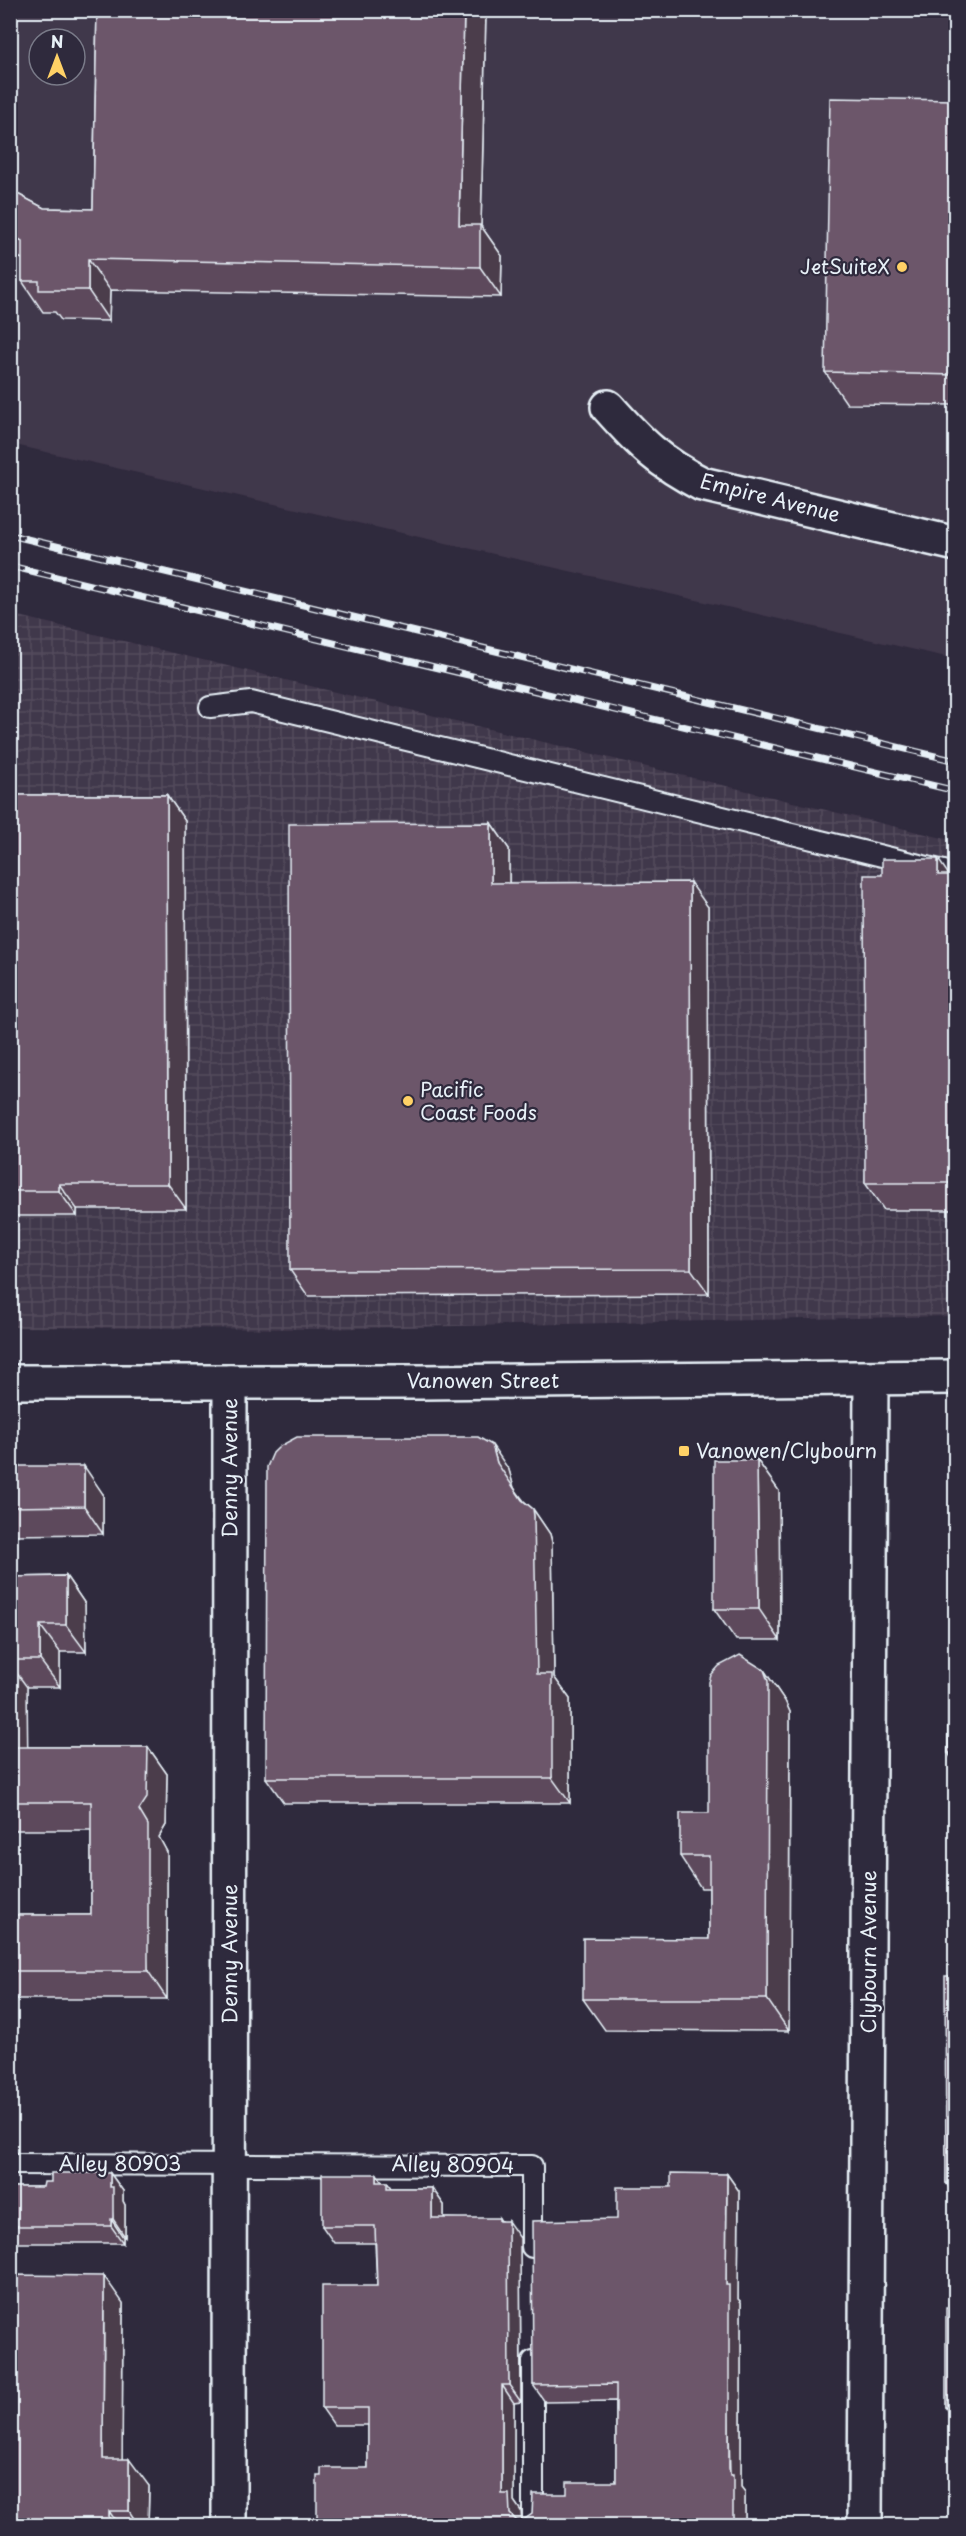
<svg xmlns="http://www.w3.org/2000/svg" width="966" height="2536" font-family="'Playpen Sans',sans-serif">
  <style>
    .built { fill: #41374b; fill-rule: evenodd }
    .industrial { fill: url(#industrial-grid) }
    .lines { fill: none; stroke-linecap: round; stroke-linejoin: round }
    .service-casing { stroke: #e8f1f8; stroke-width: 24 }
    .minor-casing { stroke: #e8f1f8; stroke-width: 38 }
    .tertiary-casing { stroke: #e8f1f8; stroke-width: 38 }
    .secondary-casing { stroke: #e8f1f8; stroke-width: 38 }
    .service { stroke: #2f2a3d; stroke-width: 20 }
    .minor { stroke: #2f2a3d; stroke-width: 33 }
    .tertiary { stroke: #2f2a3d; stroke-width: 33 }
    .secondary { stroke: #2f2a3d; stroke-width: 33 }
    .rail-casing { stroke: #e8f1f8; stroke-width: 7 }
    .rail { stroke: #2f2a3d; stroke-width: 4.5; stroke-dasharray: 14; stroke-linecap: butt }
    .wall { fill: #5d4a5c; stroke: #e8f1f8; stroke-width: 1.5 }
    .shaded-wall { fill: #4c3c4b; stroke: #e8f1f8; stroke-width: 1.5 }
    .building { fill: #6c566b; stroke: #e8f1f8; stroke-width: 1.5 }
    .poi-dot { fill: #ffd166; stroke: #2f2a3d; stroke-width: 2 }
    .labels { text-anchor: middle; stroke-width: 4.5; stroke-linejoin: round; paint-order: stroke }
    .poi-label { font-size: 20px; fill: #e8f1f8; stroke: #2f2a3d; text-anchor: start }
    .street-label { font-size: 20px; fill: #e8f1f8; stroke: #2f2a3d }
  </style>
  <defs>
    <pattern id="industrial-grid" width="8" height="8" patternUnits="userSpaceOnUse" patternTransform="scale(1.5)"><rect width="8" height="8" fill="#41374b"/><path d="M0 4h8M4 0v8" fill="none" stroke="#534b5d"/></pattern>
  </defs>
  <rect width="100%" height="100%" fill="#2f2a3d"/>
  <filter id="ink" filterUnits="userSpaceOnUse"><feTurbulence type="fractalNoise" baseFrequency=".0167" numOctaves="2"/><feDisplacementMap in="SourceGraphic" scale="12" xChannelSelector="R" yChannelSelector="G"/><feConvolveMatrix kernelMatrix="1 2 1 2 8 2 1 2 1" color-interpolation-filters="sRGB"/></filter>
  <g filter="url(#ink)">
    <path class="built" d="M11,11h944v648l-944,-215zM39,39h36v36h-36z"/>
    <path class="industrial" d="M11,614l944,227v475l-644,13 -300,-2z"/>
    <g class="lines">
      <defs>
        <g id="service">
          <path d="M210,707l41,-5 705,172"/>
          <path d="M10,2164l522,2v81"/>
          <path d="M533,2361v165"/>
        </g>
        <g id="minor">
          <path d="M608,407c32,36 51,55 94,77l254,60"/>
          <path d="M229,2526l1,-1144"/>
        </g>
        <path id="tertiary" d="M865,2526l6,-1147"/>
        <path id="secondary" d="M10,1382h412l534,-5"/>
      </defs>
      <use href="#service" class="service-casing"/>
      <use href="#minor" class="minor-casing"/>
      <use href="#tertiary" class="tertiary-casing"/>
      <use href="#secondary" class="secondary-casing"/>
      <use href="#service" class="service"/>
      <use href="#minor" class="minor"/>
      <use href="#tertiary" class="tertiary"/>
      <use href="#secondary" class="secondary"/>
      <defs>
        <g id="rail">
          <path d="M10,535l946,226"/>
          <path d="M10,566l946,225"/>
        </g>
      </defs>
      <use href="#rail" class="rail-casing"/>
      <use href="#rail" class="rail"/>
    </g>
    <g class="wall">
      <path d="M97,10h389l-5,216 21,30 -1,41 -391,-7 -1,31 -48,-1 -6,-8h-12l-21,-31v-22l-12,-6v-63l34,18 49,1z"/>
      <path d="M956,100v305l-109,-1 -22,-32z"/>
      <path d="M10,795h157l18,26 1,388h-109v7h-67z"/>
      <path d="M491,823l18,26v34l199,24 1,387 -401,2 -18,-26z"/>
      <path d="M882,875h74v335h-72l-19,-27z"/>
      <path d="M956,1459v305l-8,-11 3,-71 1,-169z"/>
      <path d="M757,1460l22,31 1,149h-44l-22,-31z"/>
      <path d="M10,1466l93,28v40l-93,1z"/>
      <path d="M509,1470l5,18 10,13 9,8 17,25 2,8 2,135 16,22v104h-286l-18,-25z"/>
      <path d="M66,1576l19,28 1,48h-26v35h-33v60h121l19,27 -1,51 -7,12 8,15v147h-157v-84h81v-85h-81v-253z"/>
      <path d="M764,1670l21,31 5,11 -1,319 -184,-1 -22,-31 126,-60v-51h-8l-21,-32 29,-43z"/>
      <path d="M956,1935v261l-10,-13z"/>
      <path d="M110,2173l13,18v10l2,4v32h-2v6h-113v-56h33l8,-5z"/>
      <path d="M727,2174l12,17 -1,108 3,3v185l4,5v34h-428l4,-50 47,-8v-43h-34l-12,-17 55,-122 -2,-43h-41l-12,-17 61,-44h4l4,6h41l12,17v13l57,3 19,17 1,164 -7,1v98l7,10 1,10 45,-27 49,-12v-81l-71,1 -12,-17 84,-166 54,-32z"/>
      <path d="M956,2256v165l-10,-14 9,-99z"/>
      <path d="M123,2303l-1,156 27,27 -1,40h-138z"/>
    </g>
    <g class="shaded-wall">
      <path d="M464,10h22l-5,216 21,30 -1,41 -21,-30 -21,-42z"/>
      <path d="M88,259l22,31 -1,31 -21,-31z"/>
      <path d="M167,795l18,26 1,388 -18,-25z"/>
      <path d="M491,823l18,26v59l-18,-25z"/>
      <path d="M938,859l18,26 -18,-10z"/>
      <path d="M690,882l18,25 1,387 -18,-25z"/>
      <path d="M59,1184l18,25v7l-18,-25z"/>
      <path d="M492,1445l17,25 5,18 20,30 -1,-9 17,25 2,8 2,135 16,22v104l-18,-25 -15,-104 -40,-211z"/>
      <path d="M757,1460l22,31 1,149 -21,-31z"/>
      <path d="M84,1466l19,28v40l-19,-28z"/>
      <path d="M66,1576l19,28 1,48 -20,-27z"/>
      <path d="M40,1625l20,27v35l-20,-27z"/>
      <path d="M10,1664l17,23 1,87 -18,-24z"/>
      <path d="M764,1670l21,31 5,11 -1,319 -22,-32z"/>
      <path d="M148,1747l19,27 -1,51 -7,12 8,15v147l-19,-28 -9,-161z"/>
      <path d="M110,2173l13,18v10l2,4v32l-12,-18 -3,-32z"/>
      <path d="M377,2174l12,17 -12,-9z"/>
      <path d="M727,2174l12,17 -1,108 3,3v185l4,5v34h-12l-3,-51 -4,-190z"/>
      <path d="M432,2188l12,17v30l-12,-17z"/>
      <path d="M499,2218l9,13v-10l12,17 1,164 -12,-17z"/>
      <path d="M111,2219l12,18v6l-12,-17z"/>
      <path d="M104,2276l19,27 -1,183 -19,-27z"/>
      <path d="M502,2385l12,18v98l7,10 1,15 -12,-12 -8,-20z"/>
      <path d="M129,2459l20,27 -1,40h-9l-10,-15z"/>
      <path d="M109,2511l10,15h-10z"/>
    </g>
    <g class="building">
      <path d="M97,10h367l-5,215h21v42l-392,-8v31h-49v-9h-17v-40l-12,-7v-44l34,18 49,1z"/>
      <path d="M830,98l126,2v275l-131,-3z"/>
      <path d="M10,795h157l1,389h-109v7h-49z"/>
      <path d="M491,823v60l199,-1 1,387 -401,1 -1,-446z"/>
      <path d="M882,859h56v16h18v308h-91l-1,-308h18z"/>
      <path d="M297,1437h181l14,8 5,18 25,37 11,9 1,7 3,158h15v104h-286l1,-311 6,-14 7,-7z"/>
      <path d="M956,1459v294h-8v-71h3l-2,-169h3l-1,-53z"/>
      <path d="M714,1460h43l2,149h-45z"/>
      <path d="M10,1466h74v40l-74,1z"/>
      <path d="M66,1576v49h-26v35h-30v-83z"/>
      <path d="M740,1655l24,15 4,11 -1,318h-184v-61l126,1v-83h-29v-43h29v-131l2,-7 8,-9z"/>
      <path d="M10,1747h138l-1,51 -8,12 9,15v146h-138v-56h81v-113h-81z"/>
      <path d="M955,1935h1v248h-10l-1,-207h9z"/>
      <path d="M51,2173h59v14h3v32h-2v7h-101v-39h33l1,-5h7z"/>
      <path d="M671,2173l56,1 -1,111h3v183l1,7h3v51h-272v-2l-70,2h-74v-50h4v-8h47v-60h-46v-122h55l-2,-60h-53v-52h55v8h10v6h45v30h67v3h9l1,164h-7v109h7l1,20 6,6 6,1 10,-7 1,-20h34v-12h49v-98l-83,1 -1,-164 85,-2v-32h54z"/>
      <path d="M954,2256h2v151h-10v-99h9z"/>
      <path d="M10,2275l94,1 -1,183h26v52h-20v15h-99z"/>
      <rect x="954" y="2514" width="2" height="12"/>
    </g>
  </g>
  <g class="poi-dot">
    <circle cx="902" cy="267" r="6"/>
    <circle cx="408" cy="1101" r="6"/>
    <rect x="678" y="1445" width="12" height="12" rx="3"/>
  </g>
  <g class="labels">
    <g class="poi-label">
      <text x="890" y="274" text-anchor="end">JetSuiteX</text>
      <text x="420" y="1097">Pacific<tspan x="420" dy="23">Coast Foods</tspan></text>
      <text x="696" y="1458">Vanowen/Clybourn</text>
    </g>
    <g class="street-label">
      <text transform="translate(770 498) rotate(14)" y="7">Empire Avenue</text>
      <text x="483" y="1388">Vanowen Street</text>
      <text transform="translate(230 1468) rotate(-90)" y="7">Denny Avenue</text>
      <text transform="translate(869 1952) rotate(-90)" y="7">Clybourn Avenue</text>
      <text transform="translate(230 1954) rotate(-90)" y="7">Denny Avenue</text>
      <text x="120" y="2171">Alley 80903</text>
      <text transform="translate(453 2165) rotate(1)" y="7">Alley 80904</text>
    </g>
  </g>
  <rect width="966" height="2536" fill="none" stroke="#2f2a3d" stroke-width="36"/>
  <rect x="18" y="18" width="930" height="2500" fill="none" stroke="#e8f1f8" stroke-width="2" filter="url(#ink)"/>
  <g transform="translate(57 57)"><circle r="28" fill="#2f2a3d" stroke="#797a88" stroke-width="1.5"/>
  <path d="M0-4.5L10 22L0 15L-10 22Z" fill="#ffd166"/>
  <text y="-9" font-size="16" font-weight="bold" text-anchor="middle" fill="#e8f1f8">N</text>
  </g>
</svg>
